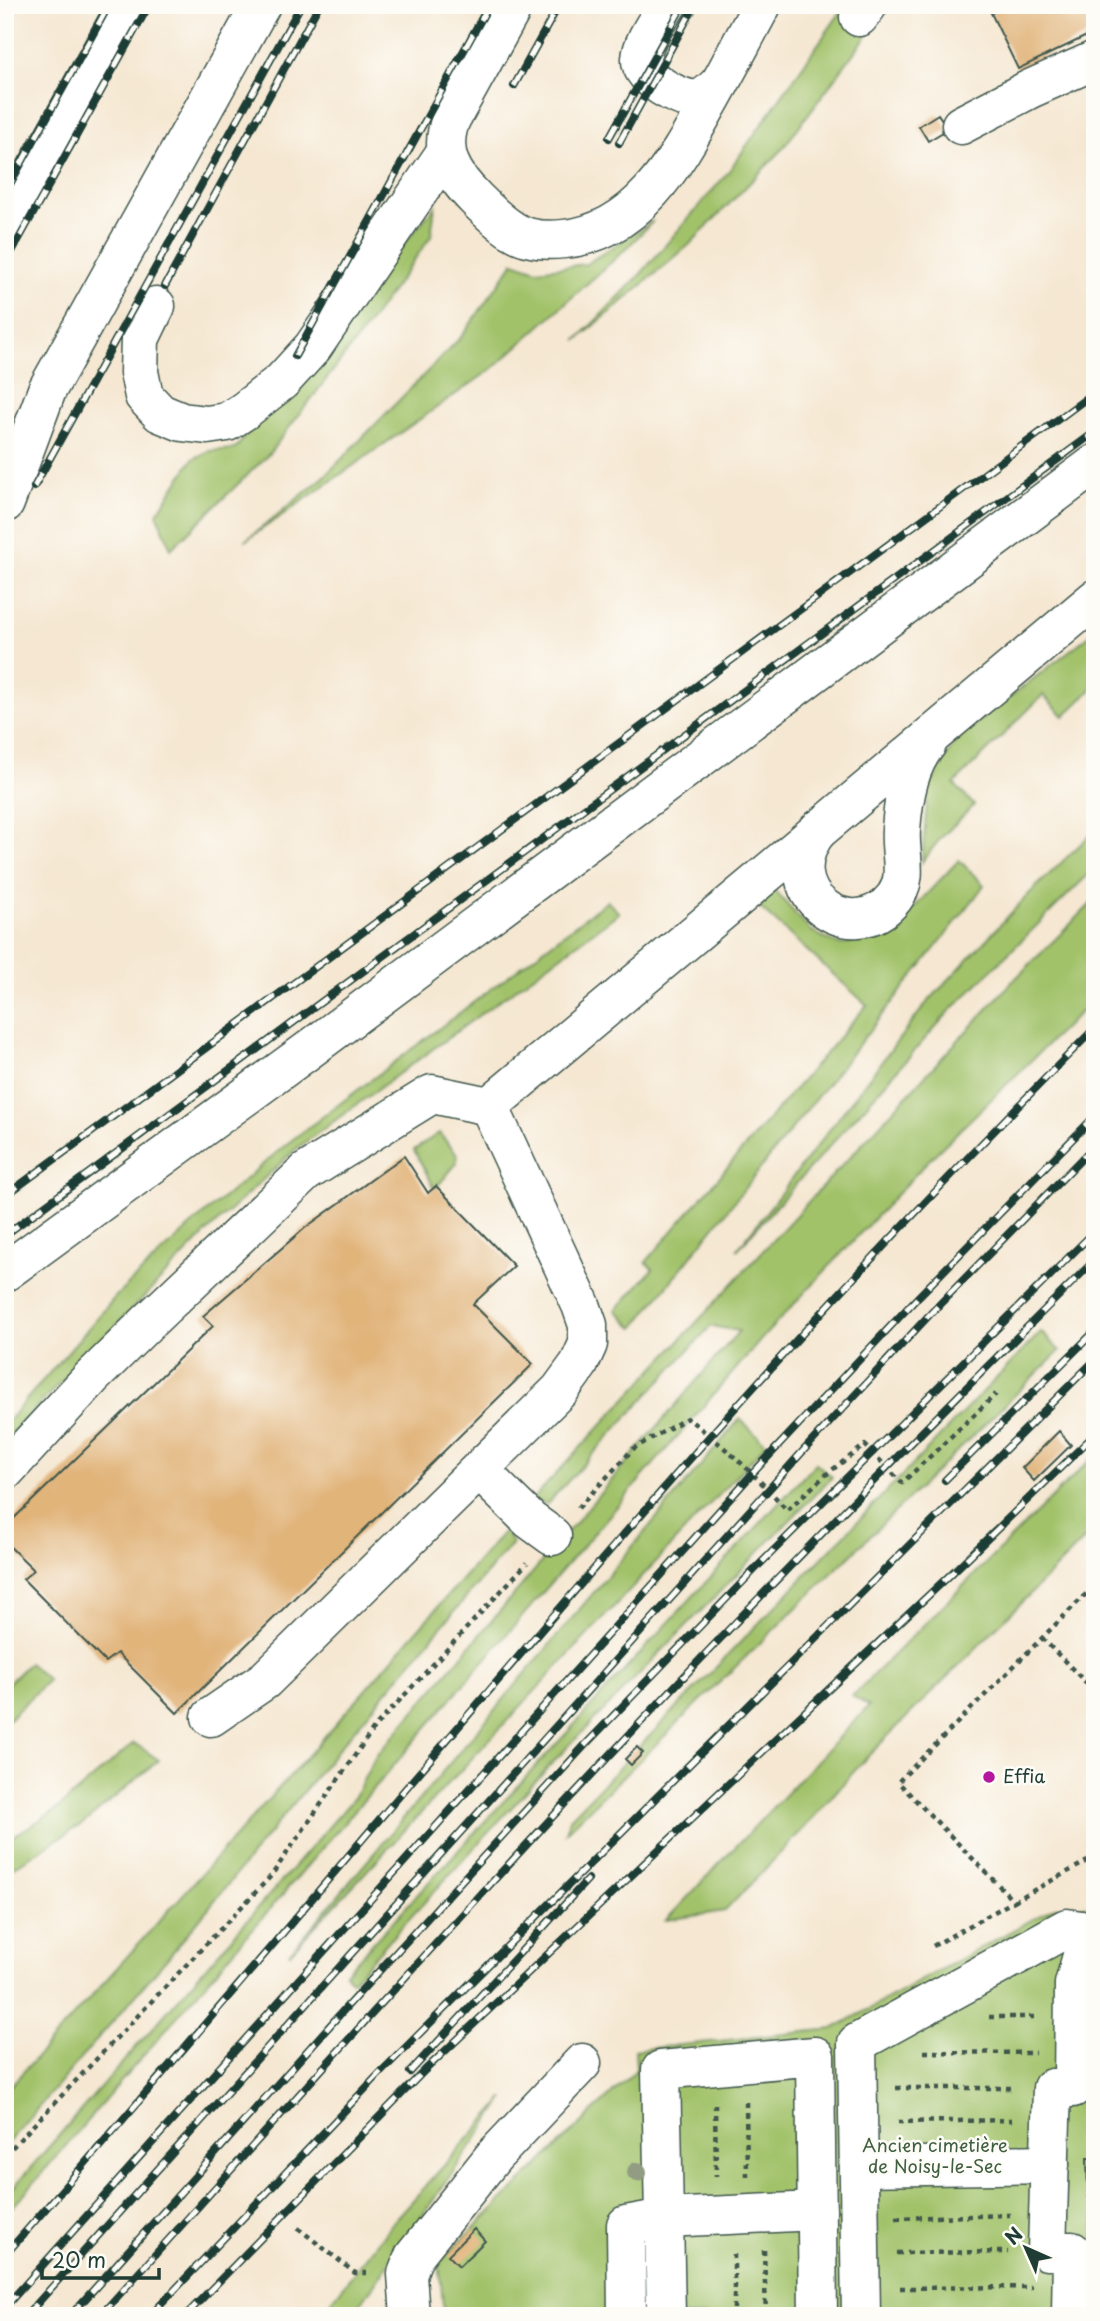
<svg xmlns="http://www.w3.org/2000/svg" width="1100" height="2321" font-family="'Playpen Sans',sans-serif">
  <style>
    .green { fill: #a2c26a; stroke: #60804f; stroke-width: 2 }
    .building { fill: #e1b47a }
    .lines { fill: none; stroke-linecap: round; stroke-linejoin: round }
    .minor-casing { stroke: #3f564c; stroke-width: 41 }
    .path { stroke: #3f564c; stroke-width: 4.5; stroke-dasharray: 5 5; stroke-linecap: butt }
    .minor { stroke: #fff; stroke-width: 38 }
    .rail-casing { stroke: #1f3d34; stroke-width: 8 }
    .rail { stroke: #fdfcf7; stroke-width: 5; stroke-dasharray: 16; stroke-linecap: butt }
    .tree { fill: #919c82 }
    .poi-dot { fill: #b5179e; stroke: #fdfcf7; stroke-width: 2.5 }
    .labels { text-anchor: middle; stroke-width: 5; stroke-linejoin: round; paint-order: stroke }
    .poi-label { font-size: 18px; fill: #1f3d34; stroke: #fdfcf7; text-anchor: start }
    .park-label { font-size: 18px; fill: #405e42; stroke: #fdfcf7 }
  </style>
  <rect width="100%" height="100%" fill="#fdfcf7"/>
  <filter id="ink" filterUnits="userSpaceOnUse"><feTurbulence type="fractalNoise" baseFrequency=".0143" numOctaves="2"/><feDisplacementMap in="SourceGraphic" scale="14" xChannelSelector="R" yChannelSelector="G"/><feConvolveMatrix kernelMatrix="1 2 1 2 8 2 1 2 1" color-interpolation-filters="sRGB"/></filter>
  <filter id="wash" filterUnits="userSpaceOnUse"><feTurbulence type="fractalNoise" baseFrequency=".00686" numOctaves="4" result="noise"/><feDisplacementMap in="SourceGraphic" scale="28" xChannelSelector="R" yChannelSelector="G"/><feGaussianBlur stdDeviation="1.57" result="paint"/><feColorMatrix in="noise" values="0 0 0 0 0 0 0 0 0 0 0 0 0 0 0 0 0 1.4 0 .05"/><feComposite in="paint" operator="in"/></filter>
  <g filter="url(#wash)">
    <rect width="100%" height="100%" fill="#f5e7d1"/>
    <g class="green">
      <path d="M845,6l29,20 -94,126 -91,93 -113,96 62,-64 88,-102z"/>
      <path d="M435,206l-4,30 -69,97 -94,122 -97,94 -14,-36 36,-54 16,-8 26,-2z"/>
      <path d="M653,221l-26,27 -135,121 -247,172 79,-64 138,-141 52,-74 23,8 49,-6z"/>
      <path d="M1095,631v55l-31,30 -21,-21 -89,89 20,21 -35,35 -17,22 6,-73 29,-51z"/>
      <path d="M1095,830v38l-147,145 -211,237 189,-246 103,-110z"/>
      <path d="M959,860l25,25 -10,14 -340,429 -18,-18 37,-41 -7,-7 221,-257 -108,-98 15,-17 37,41 28,14 48,-9z"/>
      <path d="M1095,900v98l-168,164 -162,173 -760,881v-19l349,-399 22,-42 363,-425 -28,-5 -164,178 -15,-4 481,-519z"/>
      <path d="M607,901l12,12 -323,236 -88,82 -203,209v-16l112,-129 79,-74 92,-78z"/>
      <path d="M439,1133l18,21 -1,10 -21,25 -21,-39z"/>
      <path d="M1041,1332l19,19 -494,481 4,-14z"/>
      <path d="M740,1419l26,25 -477,510z"/>
      <path d="M1095,1455v74l-230,230 -60,68 -80,84 -59,9 203,-214 -17,-10z"/>
      <path d="M816,1463l16,14 -276,282 -204,222 -7,-8z"/>
      <path d="M505,1530l7,13 -174,206 -167,205 -166,192v-54l292,-324z"/>
      <path d="M29,1663l19,17 -43,43v-37z"/>
      <path d="M134,1743l25,17 -75,63 -79,49v-31l51,-31z"/>
      <path d="M1095,1906v294l-3,116h-648l-5,-54 197,-192 -1,-20 198,-21 222,-122z"/>
      <path d="M505,2098l-153,218h-32l75,-96z"/>
    </g>
    <g id="blocks">
      <g class="building">
        <path d="M1008,5h87v27l-77,37 -27,-56z"/>
        <path d="M938,114l10,15 -20,12 -9,-15z"/>
        <path d="M404,1156l24,37 8,-7 78,80 -41,38 60,60 -356,349 -60,-60 -12,9 -82,-83 11,-9 -29,-28v-15l208,-201 -10,-10 102,-88z"/>
        <path d="M1059,1431l12,14 -37,36 -12,-13z"/>
        <path d="M637,1747l6,6 -12,12 -6,-6z"/>
        <path d="M1087,2158h8v42l-5,1 -2,-6z"/>
        <path d="M474,2229l11,12 -26,25 -11,-11z"/>
      </g>
    </g>
  </g>
  <g filter="url(#ink)">
    <use href="#blocks" fill-opacity="0" stroke="#3f564c" stroke-width="2"/>
    <g class="lines">
      <defs>
        <g id="minor">
          <path d="M514,5l-63,114c-13,33 1,56 25,80 11,11 23,23 36,31 15,10 34,11 52,9 74,-7 112,-77 145,-136 18,-32 35,-65 53,-98"/>
          <path d="M667,5c-9,16 -25,36 -26,54 -2,19 41,43 57,40 9,-2 15,-10 22,-16"/>
          <path d="M859,17l9,-12"/>
          <path d="M961,125l69,-36 65,-29"/>
          <path d="M5,225l122,-220"/>
          <path d="M156,306l-16,33 -1,33 5,24 16,17 22,9 25,3 20,-3 17,-11 38,-30 31,-34 132,-194"/>
          <path d="M5,503l42,-113 214,-385"/>
          <path d="M819,829c-50,63 34,121 75,69 16,-21 5,-43 7,-68 2,-28 7,-64 26,-86"/>
          <path d="M489,1106l606,-507"/>
          <path d="M5,1272l301,-220 789,-588"/>
          <path d="M5,1471l86,-93 57,-56 158,-150 126,-78 57,12"/>
          <path d="M480,1471l50,49 22,16"/>
          <path d="M211,1717l54,-37 295,-290 19,-26 9,-20v-19l-7,-20 -92,-199"/>
          <path d="M859,2167l191,-3"/>
          <path d="M410,2316l-3,-42 7,-18 80,-100 88,-93"/>
          <path d="M627,2316l-1,-91 38,-7 153,-7"/>
          <path d="M666,2316l-5,-246 154,-14 3,260"/>
          <path d="M861,2316l-4,-273 210,-115 22,3 -15,53 -1,104h-21l-5,163h25l-1,65"/>
        </g>
      </defs>
      <use href="#minor" class="minor-casing"/>
      <g class="path">
        <path d="M578,1508l55,-59 54,-31c36,27 70,58 100,92l41,-37 37,-28 37,38 94,-89"/>
        <path d="M1042,1638l53,54"/>
        <path d="M1014,1901l81,-44"/>
        <path d="M933,1946l81,-45 -116,-119 197,-197"/>
        <path d="M989,2017h47"/>
        <path d="M924,2052l111,1"/>
        <path d="M896,2088h117"/>
        <path d="M746,2102l1,75"/>
        <path d="M715,2104l1,72"/>
        <path d="M898,2122l114,-2"/>
        <path d="M5,2155l266,-279 103,-148 153,-165"/>
        <path d="M896,2218l114,-3"/>
        <path d="M298,2228l57,45h12"/>
        <path d="M764,2250l2,66"/>
        <path d="M897,2253l111,-1"/>
        <path d="M734,2254v62"/>
        <path d="M900,2288l132,-1"/>
      </g>
      <use href="#minor" class="minor"/>
      <defs>
        <g id="rail">
          <path d="M514,86l45,-81"/>
          <path d="M609,138l74,-133"/>
          <path d="M619,143l76,-138"/>
          <path d="M5,193l104,-188"/>
          <path d="M5,264l144,-259"/>
          <path d="M165,286l154,-281"/>
          <path d="M295,356l194,-351"/>
          <path d="M34,487l267,-482"/>
          <path d="M5,1196l1090,-804"/>
          <path d="M5,1235l1090,-803"/>
          <path d="M945,1480l150,-149"/>
          <path d="M410,2072l178,-193"/>
          <path d="M5,2255c238,-270 466,-549 705,-819 124,-140 253,-275 385,-408"/>
          <path d="M5,2307l747,-833 166,-177 177,-181"/>
          <path d="M26,2316l778,-866 129,-139 162,-166"/>
          <path d="M70,2316l280,-313 236,-259 175,-181 334,-332"/>
          <path d="M100,2316c190,-212 380,-424 575,-630 137,-145 278,-286 420,-426"/>
          <path d="M150,2316l232,-245 713,-711"/>
          <path d="M185,2316l240,-246 525,-495 145,-141"/>
        </g>
      </defs>
      <use href="#rail" class="rail-casing"/>
      <use href="#rail" class="rail"/>
    </g>
    <circle class="tree" cx="637" cy="2172" r="10"/>
  </g>
  <circle class="poi-dot" cx="989" cy="1777" r="7"/>
  <g class="labels">
    <g class="poi-label">
      <text x="1003" y="1783">Effia</text>
    </g>
    <g class="park-label">
      <text x="935" y="2152">Ancien cimetière<tspan x="935" dy="21">de Noisy-le-Sec</tspan></text>
    </g>
  </g>
  <rect width="1100" height="2321" fill="none" stroke="#fdfcf7" stroke-width="28"/>
  <g transform="translate(1026 2248) rotate(315)" stroke="#fdfcf7" stroke-width="5" paint-order="stroke">
  <path d="M0-5L12 26L0 18L-12 26Z" fill="#1f3d34"/>
  <text y="-10" font-size="19" font-weight="bold" text-anchor="middle" fill="#1f3d34">N</text>
  </g>
  <path d="M42 2268v10h117v-10" fill="none" stroke="#1f3d34" stroke-width="3.5"/>
  <text x="52" y="2268" font-size="21" fill="#1f3d34" stroke="#fdfcf7" stroke-width="5" paint-order="stroke">20 m</text>
</svg>
